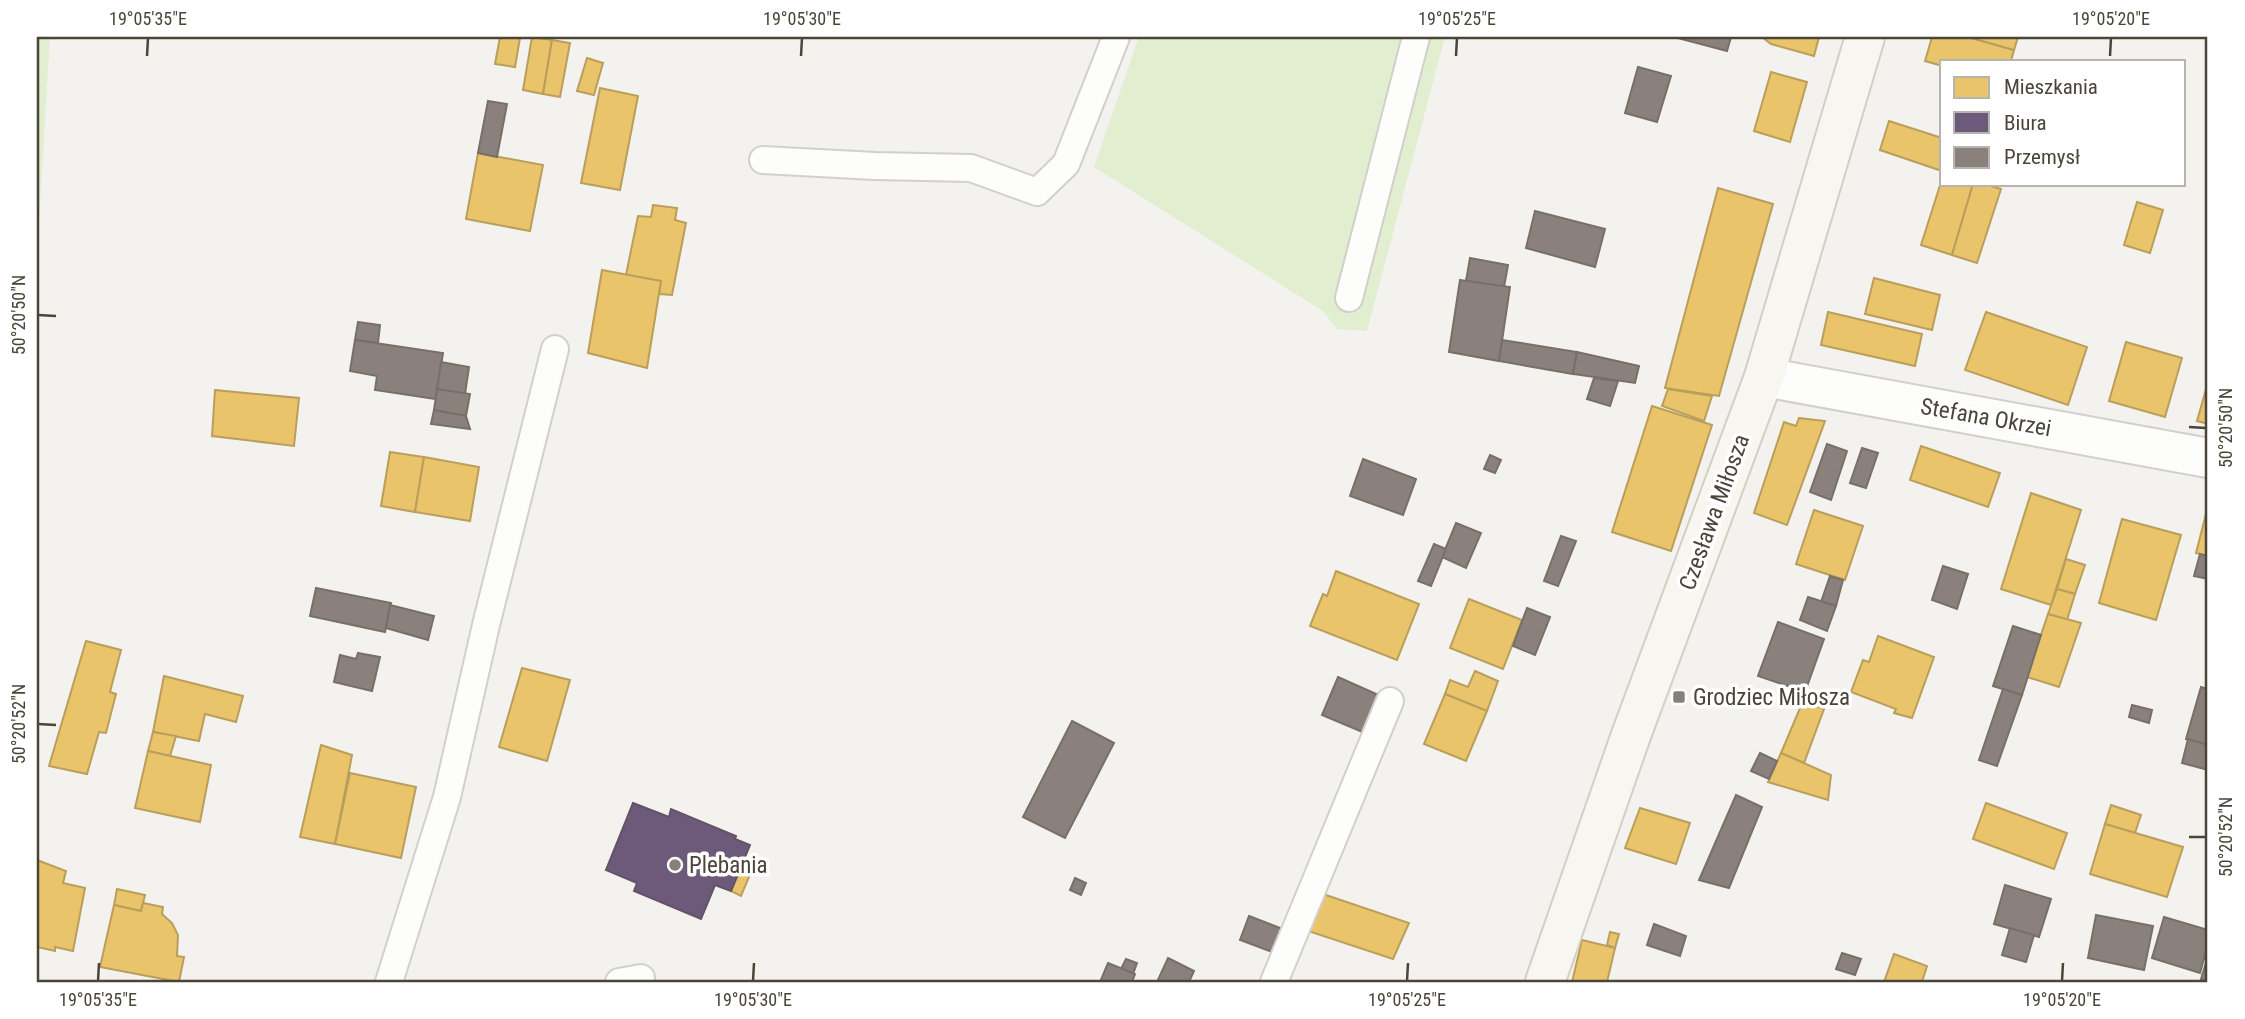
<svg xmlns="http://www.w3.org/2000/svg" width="2245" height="1019" font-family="'Roboto Condensed',sans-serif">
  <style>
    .green { fill: #e1eecf }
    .homes { fill: #e9c46a; stroke: #ba9e5b; stroke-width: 2 }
    .offices { fill: #6d597a; stroke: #635366; stroke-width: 2 }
    .industry { fill: #8a817c; stroke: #776f68; stroke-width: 2 }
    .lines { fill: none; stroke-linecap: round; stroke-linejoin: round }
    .lane-casing { stroke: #d2d0cb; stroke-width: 30 }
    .street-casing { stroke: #d2d0cb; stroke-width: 42 }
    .secondary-casing { stroke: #d3cfc5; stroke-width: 42 }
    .lane { stroke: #fdfdfc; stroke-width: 26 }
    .street { stroke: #fdfdfc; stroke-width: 38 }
    .secondary { stroke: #f7f6f1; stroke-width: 38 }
    .ticks { fill: none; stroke: #4b4439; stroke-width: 2.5 }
    .poi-dot { fill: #868178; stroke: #fff; stroke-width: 2.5 }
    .labels { text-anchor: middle; stroke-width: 7; stroke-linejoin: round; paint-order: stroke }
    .street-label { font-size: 23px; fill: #4b4439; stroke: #fff }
    .poi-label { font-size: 23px; fill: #4b4439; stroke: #fff; text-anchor: start }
    .neatline { fill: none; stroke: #4b4439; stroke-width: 2.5 }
    .ticks-label { font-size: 18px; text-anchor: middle; fill: #4b4439 }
  </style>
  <rect width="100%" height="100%" fill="#f4f2ee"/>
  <g class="green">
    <path d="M37,37h13l-13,216z"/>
    <path d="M1139,37h306l-78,294 -30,-2 -14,-18 -229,-144z"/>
  </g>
  <g class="homes">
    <path d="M500,37l20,1 -5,29 -20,-3z"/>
    <path d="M532,37l20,3 -9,54 -20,-4z"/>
    <path d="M1762,37h57l-5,19 -43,-12z"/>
    <path d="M1932,37h36l46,13 -3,11h-69v5l-17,-5z"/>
    <path d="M1968,37h50l-4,13z"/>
    <path d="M552,40l18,3 -10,54 -17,-3z"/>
    <path d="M587,58l16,5 -9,32 -17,-4z"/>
    <path d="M1771,72l36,10 -17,60 -36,-11z"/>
    <path d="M600,88l38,8 -18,94 -39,-7z"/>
    <path d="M1889,121l53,17v33l-62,-21z"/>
    <path d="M478,153l65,12 -13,66 -64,-12z"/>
    <path d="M1942,179v5h31l-21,71 -31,-10z"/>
    <path d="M1973,184h11l17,5 -24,74 -25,-8z"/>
    <path d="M1718,188l55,16 -54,192 -54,-8z"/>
    <path d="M2137,202l26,8 -13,43 -26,-8z"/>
    <path d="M653,205l24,3 -2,12 11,3 -14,72 -13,-1 2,-13 -35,-6 12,-59 13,1z"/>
    <path d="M602,270l59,11 -14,87 -59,-15z"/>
    <path d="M1874,278l66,17 -8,35 -67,-16z"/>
    <path d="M1828,312l94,22 -7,32 -94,-21z"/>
    <path d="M1986,312l101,35 -19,58 -103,-35z"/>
    <path d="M2126,342l56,16 -17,59 -56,-16z"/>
    <path d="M2208,382v42l-11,-3z"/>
    <path d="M1668,389l44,7 -8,25 -42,-15z"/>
    <path d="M215,390l84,8 -5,48 -82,-10z"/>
    <path d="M1652,406l60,19 -41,126 -59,-19z"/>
    <path d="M1799,418l26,3 -38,104 -33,-12 30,-91 12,4z"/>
    <path d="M1921,446l79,27 -12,34 -78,-27z"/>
    <path d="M390,452l34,5 -9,55 -34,-6z"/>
    <path d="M424,457l55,10 -9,54 -55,-9z"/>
    <path d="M2031,493l50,17 -30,95 -50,-16z"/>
    <path d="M2208,506v50l-12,-3z"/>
    <path d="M1814,510l49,16 -18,54 -49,-16z"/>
    <path d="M2122,519l59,16 -25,85 -57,-17z"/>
    <path d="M2066,559l19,6 -10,29 -18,-5z"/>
    <path d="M1336,571l83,33 -22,56 -87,-34 13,-32 4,2z"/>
    <path d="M2057,589l18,5 -8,26 -19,-6z"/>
    <path d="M1469,599l53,21 -19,49 -53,-21z"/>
    <path d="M2048,614l33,9 -22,64 -32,-10z"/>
    <path d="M1878,636l56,21 -22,61 -18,-5 2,-4 -45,-17 12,-32 6,2z"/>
    <path d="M86,641l35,9 -11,42 6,2 -10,39 -7,-1 -12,42 -38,-8z"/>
    <path d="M522,668l48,12 -23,81 -48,-14z"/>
    <path d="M1475,671l23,10 -11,30 -42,-17 5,-14 18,7z"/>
    <path d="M164,676l79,20 -7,26 -31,-8 -6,27 -46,-9z"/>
    <path d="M1445,694l42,17 -21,50 -42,-17z"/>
    <path d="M1803,701l21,8 -20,54 -23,-10z"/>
    <path d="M153,732l23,4 -6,20 -22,-5z"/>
    <path d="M321,745l31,10 -17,89 -35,-7z"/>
    <path d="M148,751l63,14 -11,57 -65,-14z"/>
    <path d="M1781,753l50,22 -3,25 -60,-18z"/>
    <path d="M350,773l66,14 -15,71 -66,-14z"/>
    <path d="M1986,803l81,30 -13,36 -81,-30z"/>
    <path d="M2111,805l30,10 -6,18 -30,-9z"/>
    <path d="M1640,808l50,15 -14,41 -51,-16z"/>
    <path d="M2105,824l78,23 -16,50 -77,-23z"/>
    <path d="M37,860l29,11 -3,12 22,5 -12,63 -18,-4v4l-18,-4z"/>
    <path d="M744,860l10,5 -13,31 -10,-5z"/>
    <path d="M117,889l28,6 -4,16 -27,-6z"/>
    <path d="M1320,893l89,30 -16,36 -88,-29z"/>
    <path d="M143,903l20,4 -1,7 10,9 6,12 -1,21 7,1 -5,25 -79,-15 14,-62 27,6z"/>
    <path d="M1610,932l9,2 -4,14 -8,-3z"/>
    <path d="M1582,940l33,8 -8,34h-35z"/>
    <path d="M1894,954l33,12 -5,16h-38z"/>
  </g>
  <path class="offices" d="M633,803l36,14 2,-8 65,27 -1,3 15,6 -19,46 -16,-6 -14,34 -67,-28 3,-8 -31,-13z"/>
  <g class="industry">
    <path d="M1674,37h57l-4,14z"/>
    <path d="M1638,67l33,9 -14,46 -32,-9z"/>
    <path d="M488,101l19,3 -10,53 -19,-4z"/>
    <path d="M1535,211l70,18 -10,38 -69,-19z"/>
    <path d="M1470,258l38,7 -4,22 -38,-6z"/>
    <path d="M1460,280l50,7 -11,74 -50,-9z"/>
    <path d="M358,322l22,3 -2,18 -23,-3z"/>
    <path d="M355,340l88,13 -7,46 -61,-9 2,-14 -27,-5z"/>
    <path d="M1502,340l75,12 -4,22 -74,-13z"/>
    <path d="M1577,352l62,14 -4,17 -62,-9z"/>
    <path d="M441,362l28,5 -4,27 -28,-5z"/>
    <path d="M1594,378l24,3 -8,25 -23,-7z"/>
    <path d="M437,389l33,5 -4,22 -32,-6z"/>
    <path d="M434,410l32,6 4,13 -39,-5z"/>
    <path d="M1827,444l20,7 -16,49 -21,-8z"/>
    <path d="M1862,448l16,5 -12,35 -16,-5z"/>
    <path d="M1490,455l11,5 -6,13 -11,-4z"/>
    <path d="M1363,459l53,20 -13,36 -53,-19z"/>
    <path d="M1456,523l25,10 -15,35 -24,-11z"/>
    <path d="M1561,536l15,5 -18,45 -14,-5z"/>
    <path d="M1434,544l12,5 -15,37 -13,-5z"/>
    <path d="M2200,554l8,2v23l-14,-3z"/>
    <path d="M1943,566l25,8 -11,35 -25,-9z"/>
    <path d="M1830,576l13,4 -7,26 -15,-4z"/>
    <path d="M316,588l75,15 -6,29 -75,-16z"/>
    <path d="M1808,597l28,9 -9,25 -27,-11z"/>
    <path d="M390,605l44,11 -6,24 -42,-12z"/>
    <path d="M1527,608l23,9 -15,38 -22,-9z"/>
    <path d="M1778,622l46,17 -19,53 -47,-16z"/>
    <path d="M2013,626l28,9 -19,60 -29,-9z"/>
    <path d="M358,653l22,4 -8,34 -38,-9 6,-27 16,4z"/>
    <path d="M1338,677l45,20 -16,37 -45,-19z"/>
    <path d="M2201,687l7,2v56l-22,-6z"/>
    <path d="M2003,689l19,6 -25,71 -18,-6z"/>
    <path d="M2132,705l20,5 -3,13 -20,-6z"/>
    <path d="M1072,721l42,22 -49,95 -42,-21z"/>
    <path d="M2188,739l20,6v25l-26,-7z"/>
    <path d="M1760,753l17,8 -8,18 -18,-8z"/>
    <path d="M1736,795l26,12 -33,81 -30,-8z"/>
    <path d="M1075,878l11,5 -5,12 -11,-5z"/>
    <path d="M2005,885l46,14 -12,38 -45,-13z"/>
    <path d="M2096,915l57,11 -9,44 -56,-12z"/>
    <path d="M1249,916l34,13 -8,24 -35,-13z"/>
    <path d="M2164,917l44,13v14l-8,29 -48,-15z"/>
    <path d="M1654,924l32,12 -6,20 -33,-11z"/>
    <path d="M2010,928l24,7 -8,27 -24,-7z"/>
    <path d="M1842,953l19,6 -6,16 -19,-6z"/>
    <path d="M2208,956v25l-7,-2z"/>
    <path d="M1168,958l26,13 -5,11h-32z"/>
    <path d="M1126,959l11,4 -4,11 -12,-5z"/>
    <path d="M1108,963l27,11 -3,8h-32z"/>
  </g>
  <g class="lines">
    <defs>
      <g id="lane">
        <path d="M763,160l112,6 96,2 66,24 29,-28 50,-127"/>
        <path d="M1349,298l67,-261"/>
        <path d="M389,982l58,-185 39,-172 69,-276"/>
        <path d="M619,982l22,-4"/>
        <path d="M1274,982l116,-281"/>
      </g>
      <path id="street" d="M1764,377l444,81"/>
      <path id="secondary" d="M1545,982l85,-244 134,-361 101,-340"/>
    </defs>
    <use href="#lane" class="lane-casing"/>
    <use href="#street" class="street-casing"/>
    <use href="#secondary" class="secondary-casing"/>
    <use href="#lane" class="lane"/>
    <use href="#street" class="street"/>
    <use href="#secondary" class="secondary"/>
  </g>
  <path class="ticks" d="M147,56l1,-18M801,56l1,-18M1456,56l1,-18M2110,56l1,-18M38,315l18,1M2189,427l17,1M38,724l18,1M2189,837h17M98,981l1,-18M753,981l1,-18M1407,981l1,-18M2062,981l1,-18"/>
  <g class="poi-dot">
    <rect x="1672" y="690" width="14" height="14" rx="3.5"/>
    <circle cx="675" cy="865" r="7"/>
  </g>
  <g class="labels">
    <g class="street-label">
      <text transform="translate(1986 417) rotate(10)" y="8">Stefana Okrzei</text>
      <text transform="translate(1714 512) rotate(-70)" y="8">Czesława Miłosza</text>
    </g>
    <g class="poi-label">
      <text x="1693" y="705">Grodziec Miłosza</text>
      <text x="689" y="873">Plebania</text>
    </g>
  </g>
  <rect width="2245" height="1019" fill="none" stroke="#ffffff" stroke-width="77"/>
  <rect x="1940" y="60" width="245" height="126" fill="#ffffff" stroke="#b7b4b0" stroke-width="2"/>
  <rect x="1954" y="77" width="35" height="21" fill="#e9c46a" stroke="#b7b4b0" stroke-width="2"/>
  <text x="2004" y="94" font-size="21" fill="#4b4439">Mieszkania</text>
  <rect x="1954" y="112" width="35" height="21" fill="#6d597a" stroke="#b7b4b0" stroke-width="2"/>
  <text x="2004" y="130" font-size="21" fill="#4b4439">Biura</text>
  <rect x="1954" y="147" width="35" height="21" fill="#8a817c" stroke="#b7b4b0" stroke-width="2"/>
  <text x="2004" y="164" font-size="21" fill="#4b4439">Przemysł</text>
  <rect x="38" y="38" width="2168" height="943" class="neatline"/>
  <g class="ticks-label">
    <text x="148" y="25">19°05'35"E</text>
    <text x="802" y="25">19°05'30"E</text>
    <text x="1457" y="25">19°05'25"E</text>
    <text x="2111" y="25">19°05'20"E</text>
    <text transform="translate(19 315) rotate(-90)" y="6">50°20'50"N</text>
    <text transform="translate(2226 428) rotate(-90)" y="6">50°20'50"N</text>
    <text transform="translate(19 724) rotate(-90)" y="6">50°20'52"N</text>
    <text transform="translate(2226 837) rotate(-90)" y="6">50°20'52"N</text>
    <text x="98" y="1006">19°05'35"E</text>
    <text x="753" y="1006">19°05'30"E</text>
    <text x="1407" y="1006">19°05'25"E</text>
    <text x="2062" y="1006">19°05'20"E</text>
  </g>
</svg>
